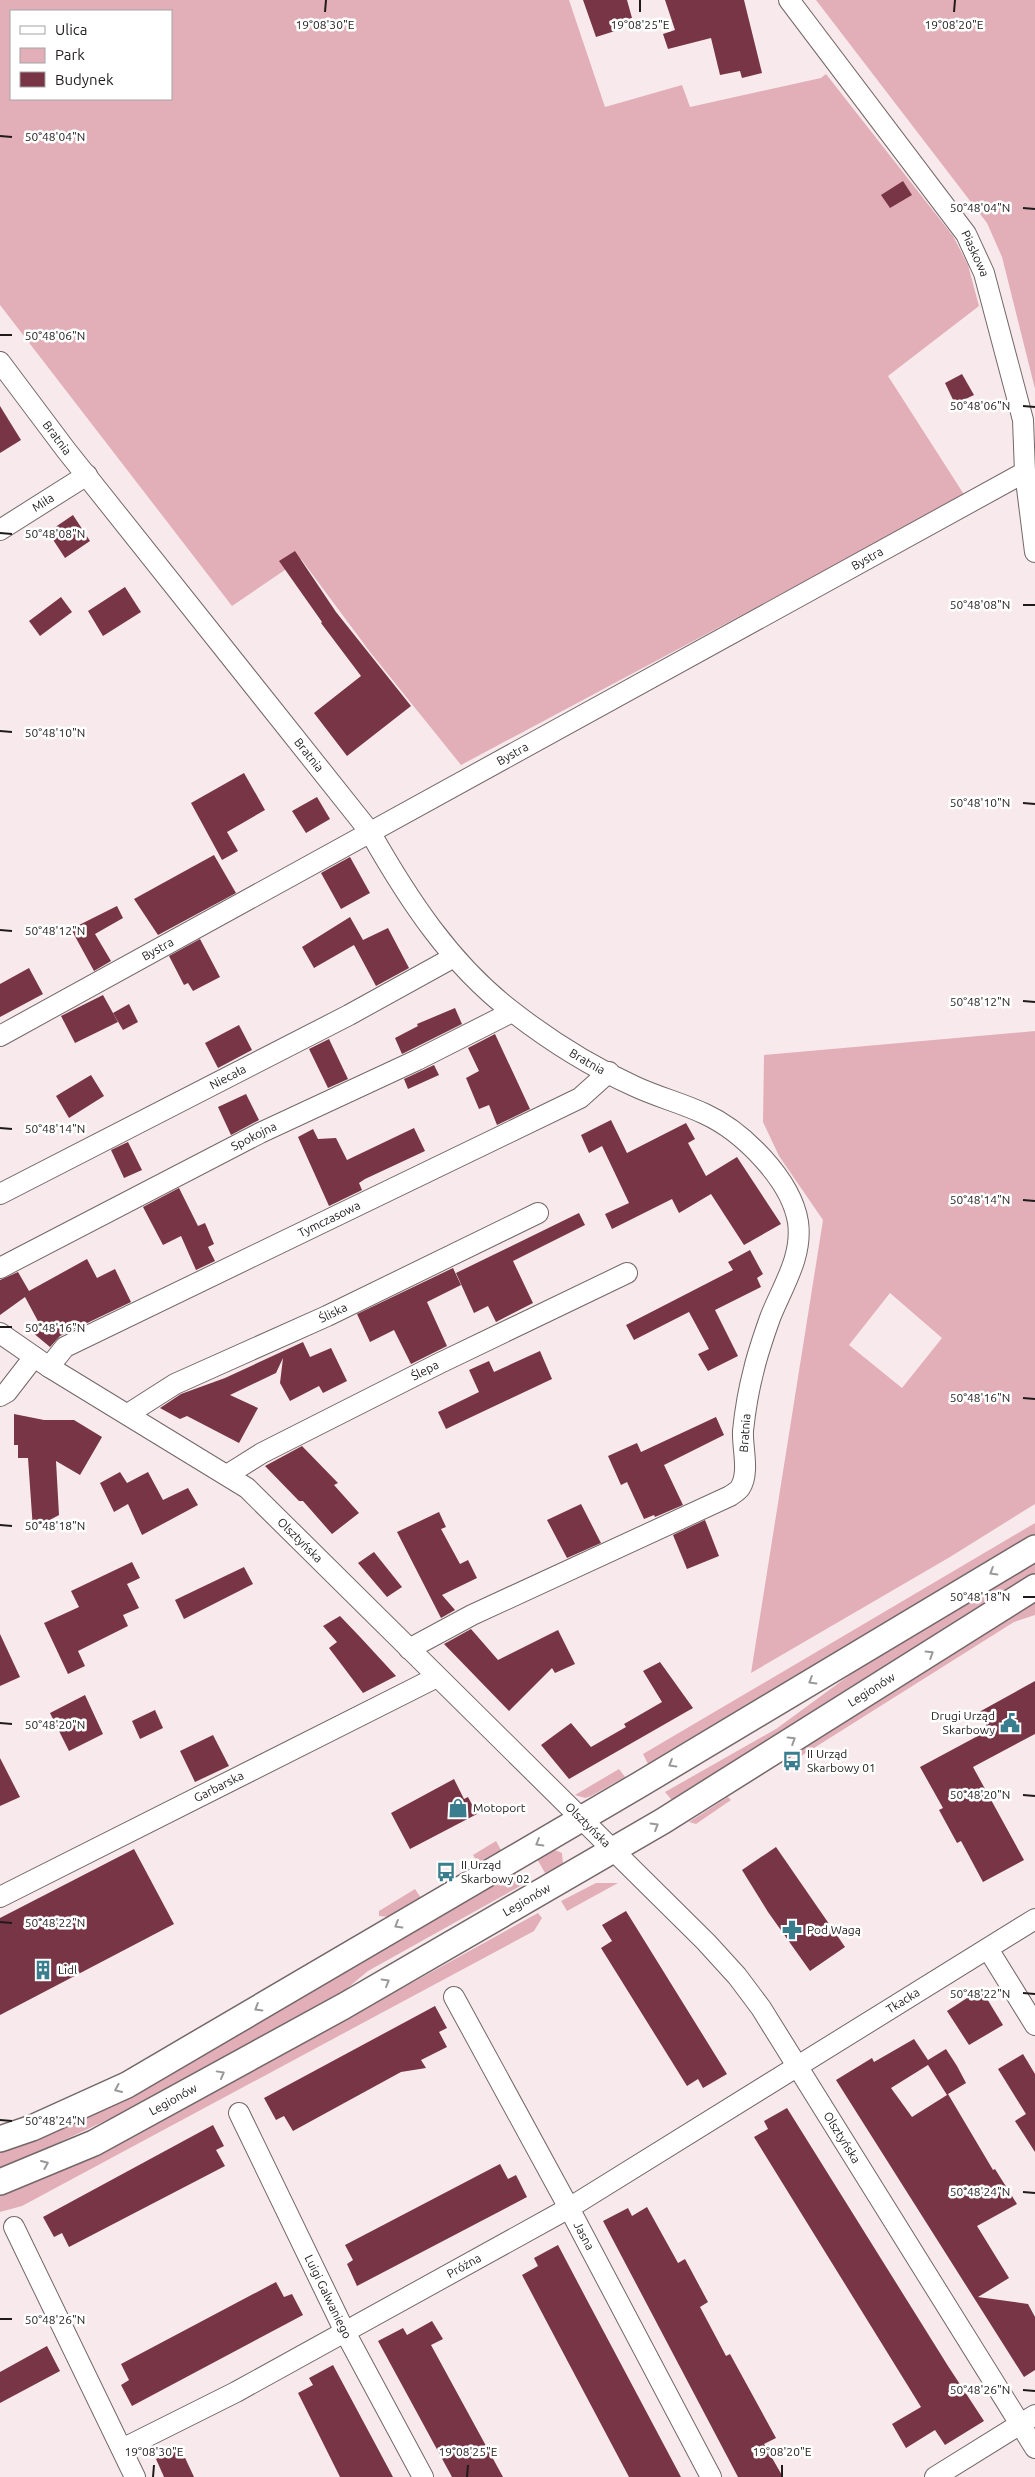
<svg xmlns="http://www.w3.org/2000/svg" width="1035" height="2477" font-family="Ubuntu,sans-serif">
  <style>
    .green { fill: #e2afb8; fill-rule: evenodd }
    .building { fill: #783546; fill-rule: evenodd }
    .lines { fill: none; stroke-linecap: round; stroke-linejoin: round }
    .minor-casing { stroke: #736769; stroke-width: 22 }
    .tertiary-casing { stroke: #736769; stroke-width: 28 }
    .minor { stroke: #fff; stroke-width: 20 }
    .tertiary { stroke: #fff; stroke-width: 25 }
    .oneway { stroke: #9a9898 }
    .ticks { fill: none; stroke: #1f1b1b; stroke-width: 2 }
    .labels { text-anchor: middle; stroke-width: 5; stroke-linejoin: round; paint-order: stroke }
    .street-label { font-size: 12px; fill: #1f1b1b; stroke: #fff }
    .poi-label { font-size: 12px; fill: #1f1b1b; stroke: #fff; text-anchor: start }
    .ticks-label { font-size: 12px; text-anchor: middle; fill: #1f1b1b; stroke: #fff; stroke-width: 5; stroke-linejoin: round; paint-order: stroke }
  </style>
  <rect width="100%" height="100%" fill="#f8eaec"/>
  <g class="green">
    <path d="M0,0h569l36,107 77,-22 8,22 131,-29 5,-4 127,162 15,29 11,41 -91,70 77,120 -504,269 -91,-113 -69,-93 -69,47 -232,-301zM11,11h160v88h-160z"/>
    <path d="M816,0h219v389l-33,-132 -15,-34z"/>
    <path d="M1035,1031v473l-85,53 -199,116 72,-453 -44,-64 -16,-34 1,-67zM890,1293l52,45 -40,50 -53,-43z"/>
    <path d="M1035,1523v11l-387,230 -5,-10z"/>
    <path d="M1035,1563v11l-84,50 -276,180 -10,-12 111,-63 116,-85z"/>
    <path d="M1035,1600v15l-21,7 -216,136 -3,-5z"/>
    <path d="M619,1769l6,8 -34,19 -6,2 -10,-3z"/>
    <path d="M728,1797l3,3 -35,24 -7,-2z"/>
    <path d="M496,1841l5,9 -23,13 -5,-8z"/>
    <path d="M555,1850l7,3 1,11 -18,9 -9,-16z"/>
    <path d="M513,1869l9,16 -154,86 -29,24 -202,111 -137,64v-19l88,-34 56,-28z"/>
    <path d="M596,1883h22l-51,28 -6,-10z"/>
    <path d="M415,1889l6,9 -31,19 -11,-1v-5z"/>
    <path d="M538,1913l4,5 -8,13 -512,275 -22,6v-17l60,-25 274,-144z"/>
  </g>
  <g class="building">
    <path d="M583,0h44l5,18 -19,6 2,7 -19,6z"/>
    <path d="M665,0h79l18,73 -20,5 -2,-7 -20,4 -9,-37 -43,11 -5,-15 12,-4z"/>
    <path d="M903,181l9,14 -22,13 -9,-13z"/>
    <path d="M962,374l12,21 -19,9 -10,-21z"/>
    <path d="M0,406l21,34 -21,13z"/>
    <path d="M73,515l17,26 -25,17 -17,-26z"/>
    <path d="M295,551l41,61 75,94 -64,50 -33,-43 47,-37 -40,-53 1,-1 -43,-61z"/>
    <path d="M125,587l16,25 -38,24 -15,-25z"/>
    <path d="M61,597l11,15 -32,24 -11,-15z"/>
    <path d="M244,773l21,37 -38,22 11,19 -16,9 -31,-57z"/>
    <path d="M317,797l13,22 -24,14 -14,-22z"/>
    <path d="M214,855l22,38 -78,42 -24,-36z"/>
    <path d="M350,857l20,36 -29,16 -20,-36z"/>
    <path d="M117,906l6,12 -28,16 16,27 -17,10 -23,-42z"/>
    <path d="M350,917l13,23 25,-12 21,40 -33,18 -22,-41 -40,23 -12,-21z"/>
    <path d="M200,939l20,38 -27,14 -5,-8 -4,2 -15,-29z"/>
    <path d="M29,968l14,26 -43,23v-33z"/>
    <path d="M103,995l15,27 -43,21 -14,-27z"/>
    <path d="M129,1004l9,18 -15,8 -10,-17z"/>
    <path d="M455,1008l7,16 -60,30 -7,-16 23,-12 -1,-2z"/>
    <path d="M239,1025l13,25 -34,18 -13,-25z"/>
    <path d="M495,1034l35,75 -33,16 -8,-20 -10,4 -13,-31 13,-7 -11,-23z"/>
    <path d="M329,1039l19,40 -20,9 -19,-39z"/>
    <path d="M434,1065l5,10 -31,14 -4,-10z"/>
    <path d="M91,1075l13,21 -35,22 -13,-22z"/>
    <path d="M246,1094l13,26 -28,15 -13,-28z"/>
    <path d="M611,1120l16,33 59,-30 9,16 -7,4 18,33 31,-19 44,67 -37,21 -33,-51 -32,19 -7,-14 -60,30 -7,-15 24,-11 -27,-57 -13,7 -8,-18z"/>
    <path d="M414,1128l11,23 -60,28 -6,4 3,7 -33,16 -31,-69 15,-8 5,10 18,-1 11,22z"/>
    <path d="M128,1142l14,28 -18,8 -13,-28z"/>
    <path d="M179,1188l19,38 7,-3 9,21 -6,3 7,14 -19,9 -15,-34 -18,9 -20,-38z"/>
    <path d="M579,1213l6,12 -72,36 20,42 -37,19 -8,-16 -14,7 -18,-40z"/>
    <path d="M750,1250l13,24 -6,4 4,9 -46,23 23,46 -30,15 -10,-17 11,-5 -20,-37 -55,28 -8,-15 107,-55 -5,-8z"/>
    <path d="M87,1259l10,19 18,-9 16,33 -71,34 -10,11 -18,-15 8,-7 -15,-28 -25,18v-35l18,-8 11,19z"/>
    <path d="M453,1268l8,17 -34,17 20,44 -36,18 -17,-34 -24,12 -13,-28z"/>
    <path d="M303,1342l7,15 21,-9 16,33 -24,12 -4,-7 -29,15 -10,-18 3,-25 -7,15 -46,22 28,13 -19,35 -52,-27 -7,3 -20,-11 21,-14 44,-16z"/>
    <path d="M540,1351l12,28 -106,50 -8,-17 41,-20 -10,-22 20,-9 5,11z"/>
    <path d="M14,1414l30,6h30l28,17 -22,38 -24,-14 3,54 -26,14 -5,-71h-10v-13h-4z"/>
    <path d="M716,1417l8,18 -60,30 19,40 -28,12 -1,-2 -10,4 -17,-37 -6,3 -13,-29 29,-13 4,9z"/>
    <path d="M302,1446l36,37 -4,2 25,28 -27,21 -29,-33h-4l-34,-35z"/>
    <path d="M120,1472l7,11 21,-11 15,28 25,-12 10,17 -56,30 -14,-31 -14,8 -14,-29z"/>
    <path d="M581,1504l20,39 -34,15 -20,-38z"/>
    <path d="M439,1512l7,15 -5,2 19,35 8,-4 9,18 -35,17 13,15 -14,8 -44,-86z"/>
    <path d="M705,1520l14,36 -32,13 -14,-34z"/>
    <path d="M374,1552l28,35 -15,10 -29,-34z"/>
    <path d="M132,1562l8,16 -13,6 12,24 -16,7 5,11 -50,25 7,15 -17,8 -24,-51 35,-16 -8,-16z"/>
    <path d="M244,1567l9,17 -69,35 -9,-19z"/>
    <path d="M340,1616l21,22 35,38 -33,17 -34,-45 8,-6 -14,-16z"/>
    <path d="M471,1629l27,31 60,-30 17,34 -20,9 -3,-5 -43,43 -65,-67z"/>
    <path d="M0,1634l20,43 -20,9z"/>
    <path d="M660,1662l33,46 -124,71 -28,-34 30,-22 20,24 35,-20 -2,-3 38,-22 -19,-31z"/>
    <path d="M1035,1681v53l-62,33 51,93 -41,22 -22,-41 -4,2 -18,-33 4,-2 -23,-41 69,-37 -10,-18z"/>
    <path d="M85,1695l18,39 -34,17 -19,-38z"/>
    <path d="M155,1710l8,18 -23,11 -8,-18z"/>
    <path d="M213,1735l16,31 -34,16 -15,-31z"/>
    <path d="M0,1758l20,39 -20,9z"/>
    <path d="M454,1779l10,20 4,-2 9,17 -67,35 -19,-36z"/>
    <path d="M776,1847l69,100 -35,24 -42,-59 -26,-42z"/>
    <path d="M134,1849l40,75 -174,91v-97z"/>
    <path d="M626,1911l101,163 -24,14 -5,-9 -11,7 -86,-138 11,-7 -10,-16z"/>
    <path d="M981,1989l22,36 -34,20 -22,-34z"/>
    <path d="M435,2006l12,22 -8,4 8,15 -26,13 5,8 -25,4 -108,59 -9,-15 -8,4 -12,-22z"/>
    <path d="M914,2039l14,21 18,-11 11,17 9,17 -18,11 45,76 2,-1 22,35 -40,22 32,52 -31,19 50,7 7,13v53l-11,7 -188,-297 36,-22 2,4zM928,2065l19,30 -35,22 -21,-29z"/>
    <path d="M1023,2054l12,20v78l-20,-31 11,-7 -28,-45z"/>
    <path d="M787,2108l161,258 36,55 -39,24 -10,-15 -29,18 -14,-24 29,-17 -167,-270 14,-8 -4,-8z"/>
    <path d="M213,2125l11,21 -8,4 9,16 -156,81 -7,-14 -8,4 -11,-20z"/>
    <path d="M500,2164l8,15 8,-4 11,22 -170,89 -10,-22 6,-4 -8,-15z"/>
    <path d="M647,2207l31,56 7,-4 23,43 -8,5 26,49 4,-2 46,84 -12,6 19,33h-45l-135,-256 25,-13 4,8z"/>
    <path d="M558,2245l30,57 93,175h-52l-79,-149 -28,-53 16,-9 -4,-8z"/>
    <path d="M276,2282l8,15 8,-3 11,21 -171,91 -11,-21 8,-5 -8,-16z"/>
    <path d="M432,2321l11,18 -12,6 72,132h-51l-74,-136 25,-13 4,7z"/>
    <path d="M47,2346l13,25 -60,32v-31z"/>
    <path d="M333,2365l60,112h-53l-42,-84 15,-8 -4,-7z"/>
    <path d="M180,2447l14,30h-30l-8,-18z"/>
  </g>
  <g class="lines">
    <defs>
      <g id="minor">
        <path id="s1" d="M789,0l177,234 18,39 39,147 2,52 10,80"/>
        <path id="s2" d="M0,362l66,88 304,382c38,67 81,133 143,180 36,28 79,55 121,74 23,11 48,17 71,28 37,17 86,65 93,108 5,35 -16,65 -28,96 -6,17 -12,34 -16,51 -5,19 -9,42 -11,62 -1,16 7,42 -3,57 -2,3 -7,6 -10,8l-258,119 -63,34"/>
        <path id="s3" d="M0,530l87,-55"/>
        <path id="s4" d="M0,1036l1025,-564"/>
        <path id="s5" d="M0,1194l349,-179 105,-58"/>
        <path id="s6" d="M0,1268l260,-135 157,-73 95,-48"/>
        <path id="s7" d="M0,1333l49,34 198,121 459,454 31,34 24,32 274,440"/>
        <path id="s8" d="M49,1367l16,-20 515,-249 29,-26"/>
        <path d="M0,1396l7,-4 27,-35"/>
        <path id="s9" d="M128,1414l47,-30 152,-68 211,-103"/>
        <path id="s10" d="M227,1475l35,-22 178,-90 187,-90"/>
        <path id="s11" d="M0,1897l437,-220"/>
        <path d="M988,1949l47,76"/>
        <path id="s12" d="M454,1997l115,211 142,269"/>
        <path id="s13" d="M239,2113l106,219 78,145"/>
        <path d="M14,2227l121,250"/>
        <path id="s14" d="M122,2449l114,-57 333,-184 466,-289"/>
        <path d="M935,2477l100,-62"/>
      </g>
      <g id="tertiary">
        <path d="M0,2139l32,-11 95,-43 512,-300 396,-237"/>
        <path id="s15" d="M0,2182l94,-39 250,-137 319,-185 372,-234"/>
      </g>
    </defs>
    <use href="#minor" class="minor-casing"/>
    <use href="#tertiary" class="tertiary-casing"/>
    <use href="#minor" class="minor"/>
    <use href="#tertiary" class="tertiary"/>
  </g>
  <defs><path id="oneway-chevron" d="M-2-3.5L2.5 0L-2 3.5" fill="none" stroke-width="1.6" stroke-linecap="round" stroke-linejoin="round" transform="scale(1.25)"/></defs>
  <g class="oneway">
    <use href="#oneway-chevron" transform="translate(993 1572) rotate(149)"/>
    <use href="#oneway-chevron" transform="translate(930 1654) rotate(-32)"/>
    <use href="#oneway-chevron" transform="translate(812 1681) rotate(149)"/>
    <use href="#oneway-chevron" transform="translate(792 1740) rotate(-32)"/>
    <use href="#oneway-chevron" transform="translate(672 1764) rotate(149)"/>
    <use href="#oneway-chevron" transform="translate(655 1826) rotate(-31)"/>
    <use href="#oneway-chevron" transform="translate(539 1843) rotate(150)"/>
    <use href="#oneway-chevron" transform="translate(398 1925) rotate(150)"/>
    <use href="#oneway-chevron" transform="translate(386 1982) rotate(-30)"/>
    <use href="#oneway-chevron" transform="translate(258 2008) rotate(149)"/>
    <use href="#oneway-chevron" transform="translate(221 2074) rotate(-29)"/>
    <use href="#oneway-chevron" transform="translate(118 2089) rotate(156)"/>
    <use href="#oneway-chevron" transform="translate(45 2164) rotate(-23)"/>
  </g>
  <path class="ticks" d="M325,12l1,-12M640,12v-12M954,12l1,-12M0,136l12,1M1023,208l12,1M0,335h12M1023,406l12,1M0,533l12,1M1023,605h12M0,731l12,1M1023,803l12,1M0,930l12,1M1023,1001l12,1M0,1128l12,1M1023,1200l12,1M0,1327h12M1023,1398l12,1M0,1525l12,1M1023,1597h12M0,1723l12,1M1023,1795l12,1M0,1922l12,1M1023,1993l12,1M0,2120l12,1M1023,2192l12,1M0,2319h12M1023,2390l12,1M153,2477l1,-12M467,2477l1,-12M782,2477v-12"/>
  <defs>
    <symbol id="civic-bare" viewBox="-9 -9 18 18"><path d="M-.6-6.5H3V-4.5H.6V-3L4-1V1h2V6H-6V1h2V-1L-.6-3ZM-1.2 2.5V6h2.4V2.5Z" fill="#3a7d8e" stroke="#fff" stroke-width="2.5" paint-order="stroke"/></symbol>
    <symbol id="bus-bare" viewBox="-9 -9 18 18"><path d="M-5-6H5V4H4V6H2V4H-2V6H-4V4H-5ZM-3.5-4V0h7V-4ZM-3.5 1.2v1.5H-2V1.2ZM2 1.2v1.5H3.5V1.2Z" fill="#3a7d8e" stroke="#fff" stroke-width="2.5" paint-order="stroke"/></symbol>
    <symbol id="shop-bare" viewBox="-9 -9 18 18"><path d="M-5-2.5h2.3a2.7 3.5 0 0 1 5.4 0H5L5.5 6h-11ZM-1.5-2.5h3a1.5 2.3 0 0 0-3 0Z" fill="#3a7d8e" stroke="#fff" stroke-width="2.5" paint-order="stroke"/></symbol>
    <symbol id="pharmacy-bare" viewBox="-9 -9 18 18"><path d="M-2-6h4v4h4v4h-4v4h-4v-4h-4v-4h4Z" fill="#3a7d8e" stroke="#fff" stroke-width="2.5" paint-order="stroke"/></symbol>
    <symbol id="building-bare" viewBox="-9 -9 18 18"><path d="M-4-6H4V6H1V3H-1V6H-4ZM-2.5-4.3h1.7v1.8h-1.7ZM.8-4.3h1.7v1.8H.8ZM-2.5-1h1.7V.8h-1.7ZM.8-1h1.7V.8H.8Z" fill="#3a7d8e" stroke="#fff" stroke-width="2.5" paint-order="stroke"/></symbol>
  </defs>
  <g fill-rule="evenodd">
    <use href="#civic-bare" x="996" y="1709" width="28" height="28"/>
    <use href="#bus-bare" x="778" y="1747" width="28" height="28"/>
    <use href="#shop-bare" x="444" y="1794" width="28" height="28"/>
    <use href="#bus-bare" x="432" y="1858" width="28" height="28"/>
    <use href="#pharmacy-bare" x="778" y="1916" width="28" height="28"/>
    <use href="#building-bare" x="29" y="1956" width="28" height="28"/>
  </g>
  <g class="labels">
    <g class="street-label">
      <text dy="4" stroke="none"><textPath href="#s1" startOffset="315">Piaskowa</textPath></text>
      <text dy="4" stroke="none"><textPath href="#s2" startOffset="95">Bratnia</textPath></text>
      <text dy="4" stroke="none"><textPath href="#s3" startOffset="51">Miła</textPath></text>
      <text dy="4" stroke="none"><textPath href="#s4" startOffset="990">Bystra</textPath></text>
      <text dy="4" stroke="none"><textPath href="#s2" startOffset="500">Bratnia</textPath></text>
      <text dy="4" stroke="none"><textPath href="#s4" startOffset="585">Bystra</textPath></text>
      <text dy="4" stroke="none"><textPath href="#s4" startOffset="180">Bystra</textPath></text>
      <text dy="4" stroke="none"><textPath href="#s2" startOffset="919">Bratnia</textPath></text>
      <text dy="4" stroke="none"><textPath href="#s5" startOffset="256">Niecała</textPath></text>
      <text dy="4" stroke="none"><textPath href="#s6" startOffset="286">Spokojna</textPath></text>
      <text dy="4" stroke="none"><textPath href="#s8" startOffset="319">Tymczasowa</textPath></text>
      <text dy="4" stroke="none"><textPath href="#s9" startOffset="229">Śliska</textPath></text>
      <text dy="4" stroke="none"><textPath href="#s10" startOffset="224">Ślepa</textPath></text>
      <text transform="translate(745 1433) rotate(-86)" y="4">Bratnia</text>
      <text dy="4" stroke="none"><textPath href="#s7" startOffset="366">Olsztyńska</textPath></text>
      <text dy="4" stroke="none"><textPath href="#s15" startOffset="1002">Legionów</textPath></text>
      <text dy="4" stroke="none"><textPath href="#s11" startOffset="245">Garbarska</textPath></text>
      <text dy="4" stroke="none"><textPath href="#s7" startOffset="771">Olsztyńska</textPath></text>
      <text dy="4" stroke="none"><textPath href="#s15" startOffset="598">Legionów</textPath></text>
      <text dy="4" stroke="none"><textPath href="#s14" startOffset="901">Tkacka</textPath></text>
      <text dy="4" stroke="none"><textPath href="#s15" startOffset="192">Legionów</textPath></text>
      <text dy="4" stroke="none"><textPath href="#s7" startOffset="1176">Olsztyńska</textPath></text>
      <text dy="4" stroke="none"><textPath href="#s12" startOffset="272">Jasna</textPath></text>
      <text dy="4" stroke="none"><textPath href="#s14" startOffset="388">Próżna</textPath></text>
      <text dy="4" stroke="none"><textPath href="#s13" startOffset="204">Luigi Galwaniego</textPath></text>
    </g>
    <g class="poi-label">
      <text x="995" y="1720" text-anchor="end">Drugi Urząd<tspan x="995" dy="14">Skarbowy</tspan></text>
      <text x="807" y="1758">II Urząd<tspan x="807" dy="14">Skarbowy 01</tspan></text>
      <text x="473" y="1812">Motoport</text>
      <text x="461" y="1869">II Urząd<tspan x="461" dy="14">Skarbowy 02</tspan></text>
      <text x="807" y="1934">Pod Wagą</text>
      <text x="58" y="1974">Lidl</text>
    </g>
  </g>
  <g class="ticks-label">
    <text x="325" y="29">19°08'30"E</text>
    <text x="640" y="29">19°08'25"E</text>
    <text x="954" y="29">19°08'20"E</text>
    <text x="55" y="141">50°48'04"N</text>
    <text x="980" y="212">50°48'04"N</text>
    <text x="55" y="340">50°48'06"N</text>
    <text x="980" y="410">50°48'06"N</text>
    <text x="55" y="538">50°48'08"N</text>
    <text x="980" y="609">50°48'08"N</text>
    <text x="55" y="737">50°48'10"N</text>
    <text x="980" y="807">50°48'10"N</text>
    <text x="55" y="935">50°48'12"N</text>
    <text x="980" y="1006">50°48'12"N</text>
    <text x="55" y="1133">50°48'14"N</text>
    <text x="980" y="1204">50°48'14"N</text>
    <text x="55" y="1332">50°48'16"N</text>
    <text x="980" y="1402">50°48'16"N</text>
    <text x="55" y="1530">50°48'18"N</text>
    <text x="980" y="1601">50°48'18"N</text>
    <text x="55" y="1729">50°48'20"N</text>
    <text x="980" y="1799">50°48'20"N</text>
    <text x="55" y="1927">50°48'22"N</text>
    <text x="980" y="1998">50°48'22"N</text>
    <text x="55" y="2125">50°48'24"N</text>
    <text x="980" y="2196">50°48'24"N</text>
    <text x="55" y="2324">50°48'26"N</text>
    <text x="980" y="2394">50°48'26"N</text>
    <text x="154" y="2456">19°08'30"E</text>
    <text x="468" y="2456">19°08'25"E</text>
    <text x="782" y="2456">19°08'20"E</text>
  </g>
  <rect x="10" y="10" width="162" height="90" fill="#ffffff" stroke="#a5a4a4"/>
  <rect x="20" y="26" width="25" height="8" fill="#ffffff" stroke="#a5a4a4"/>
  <text x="55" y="35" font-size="15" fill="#1f1b1b">Ulica</text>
  <rect x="20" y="48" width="25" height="15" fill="#e2afb8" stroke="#a5a4a4"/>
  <text x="55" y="60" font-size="15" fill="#1f1b1b">Park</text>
  <rect x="20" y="72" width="25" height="15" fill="#783546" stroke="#a5a4a4"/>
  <text x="55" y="85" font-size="15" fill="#1f1b1b">Budynek</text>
</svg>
